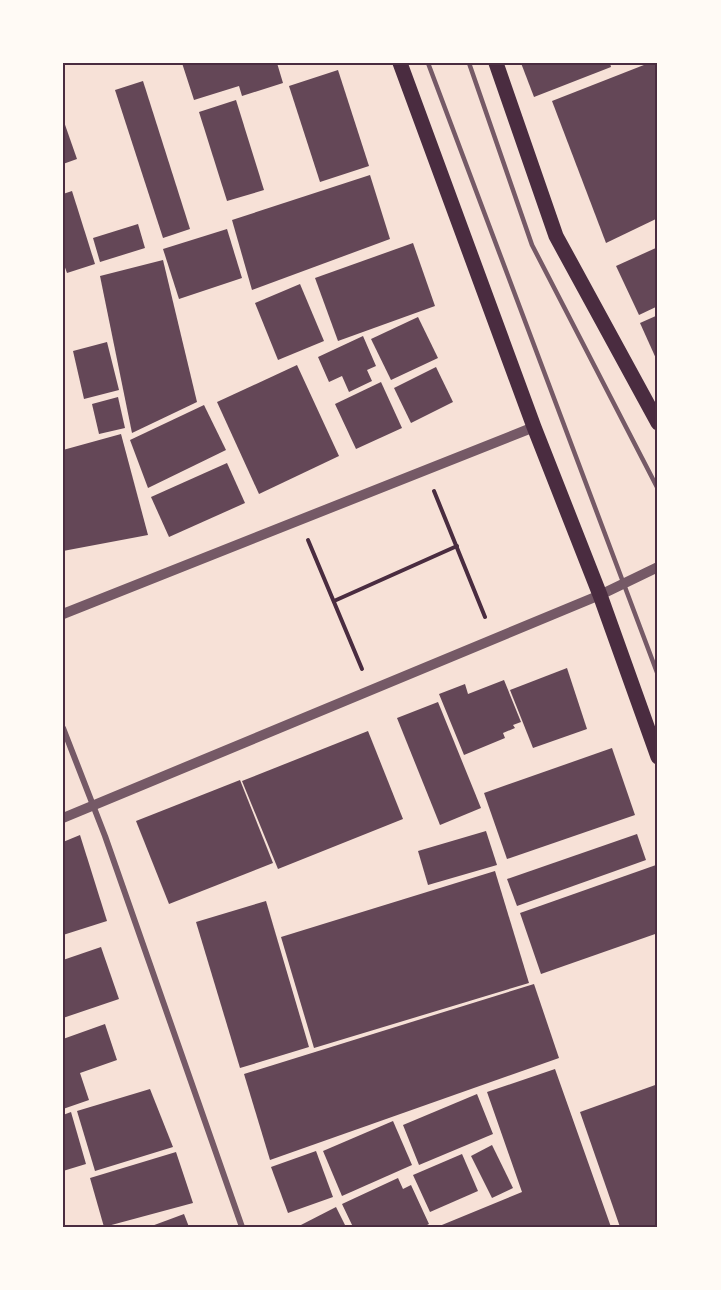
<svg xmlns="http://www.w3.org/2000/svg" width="721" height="1290" font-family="'Source Sans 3',sans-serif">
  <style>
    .building { fill: #644757 }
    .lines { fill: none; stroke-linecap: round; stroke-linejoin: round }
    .path { stroke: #4a2c40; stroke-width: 4 }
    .service { stroke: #755966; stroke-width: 4.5 }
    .minor { stroke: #755966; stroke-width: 6 }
    .tertiary { stroke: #755966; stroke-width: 10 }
    .primary { stroke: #4a2c40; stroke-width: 15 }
    .neatline { fill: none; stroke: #4a2c40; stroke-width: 2 }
  </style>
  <rect width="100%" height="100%" fill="#f7e1d7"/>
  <g class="building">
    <path d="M182,63h95l6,20 -41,13 -3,-10 -45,14z"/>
    <path d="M521,63h89l1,4 -77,30z"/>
    <path d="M649,63h9v155l-52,25 -54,-142z"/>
    <path d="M338,70l31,96 -49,16 -31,-96z"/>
    <path d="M143,81l47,148 -27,9 -48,-148z"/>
    <path d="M236,100l28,90 -37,11 -28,-89z"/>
    <path d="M63,119l14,40 -14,5z"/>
    <path d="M370,175l20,64 -138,51 -20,-70z"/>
    <path d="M72,191l23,73 -28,9 -4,-11v-68z"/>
    <path d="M138,224l7,24 -45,14 -7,-24z"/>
    <path d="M227,229l15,49 -63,21 -16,-50z"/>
    <path d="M413,243l22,63 -97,35 -23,-63z"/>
    <path d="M658,247v59l-19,9 -23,-49z"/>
    <path d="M163,260l34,142 -65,31 -32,-157z"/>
    <path d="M300,284l24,57 -46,19 -23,-57z"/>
    <path d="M658,315v48l-18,-40z"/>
    <path d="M418,317l20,41 -47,22 -20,-41z"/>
    <path d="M363,336l13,30 -9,4 5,11 -23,11 -7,-16 -13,6 -11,-25z"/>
    <path d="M107,342l12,48 -35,9 -11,-48z"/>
    <path d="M297,365l42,91 -80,38 -42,-92z"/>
    <path d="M436,367l17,35 -42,21 -17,-35z"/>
    <path d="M381,382l21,46 -46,21 -21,-45z"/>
    <path d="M118,397l7,31 -26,6 -7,-30z"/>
    <path d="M204,405l22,45 -78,38 -18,-48z"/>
    <path d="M121,434l27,101 -85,16v-101z"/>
    <path d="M227,463l18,40 -76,34 -18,-40z"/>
    <path d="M567,668l20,61 -54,19 -23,-58z"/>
    <path d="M504,680l17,42 -8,3 2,3 -12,5 2,5 -41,17 -25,-61 26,-10 3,10z"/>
    <path d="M438,702l43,106 -41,17 -43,-107z"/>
    <path d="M368,731l35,88 -125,50 -36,-88z"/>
    <path d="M612,748l23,67 -128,44 -23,-66z"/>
    <path d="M240,780l33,83 -104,41 -33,-83z"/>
    <path d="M486,831l11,34 -69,20 -10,-34z"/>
    <path d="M637,834l9,26 -129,46 -10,-27z"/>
    <path d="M80,835l27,86 -44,14v-93z"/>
    <path d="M656,865l2,68 -117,41 -21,-61z"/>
    <path d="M495,871l34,112 -215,65 -33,-111z"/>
    <path d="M266,901l43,146 -69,21 -44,-146z"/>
    <path d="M101,947l18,52 -56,19v-58z"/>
    <path d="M534,984l25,74 -289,102 -26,-86z"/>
    <path d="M105,1024l12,36 -37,13 9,27 -26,9v-70z"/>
    <path d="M555,1069l56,158h-174l85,-35 -35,-100z"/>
    <path d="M658,1084v143h-38l-40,-115z"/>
    <path d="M150,1089l23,58 -78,24 -18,-60z"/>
    <path d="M477,1094l16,40 -74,31 -16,-40z"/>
    <path d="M71,1112l15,52 -23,7v-56z"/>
    <path d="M393,1121l19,44 -70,31 -19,-45z"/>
    <path d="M492,1145l21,43 -21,10 -21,-42z"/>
    <path d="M316,1151l17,46 -45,16 -17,-46z"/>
    <path d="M176,1152l17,51 -89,24 -14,-49z"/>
    <path d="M462,1154l16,37 -48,21 -17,-37z"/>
    <path d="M398,1178l5,11 8,-4 18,39 -6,3h-70l-11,-23z"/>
    <path d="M336,1207l10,20h-49z"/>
    <path d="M184,1214l5,13h-40z"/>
  </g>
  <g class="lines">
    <g class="path">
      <path d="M434,491l51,126"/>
      <path d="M308,540l54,129"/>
      <path d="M334,601l123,-55"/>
    </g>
    <g class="service">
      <path d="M428,63l230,612"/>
      <path d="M469,63l63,182 126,244"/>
    </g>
    <path class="minor" d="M63,728l42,108 137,391"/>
    <g class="tertiary">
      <path d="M63,614l471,-187"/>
      <path d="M63,818l537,-223 58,-28"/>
    </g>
    <g class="primary">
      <path d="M400,63l134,364 66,168 58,162"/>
      <path d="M496,63l60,173 102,187"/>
    </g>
  </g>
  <rect width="721" height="1290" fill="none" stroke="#fffaf5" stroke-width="129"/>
  <rect x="64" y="64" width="592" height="1162" class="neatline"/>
</svg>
